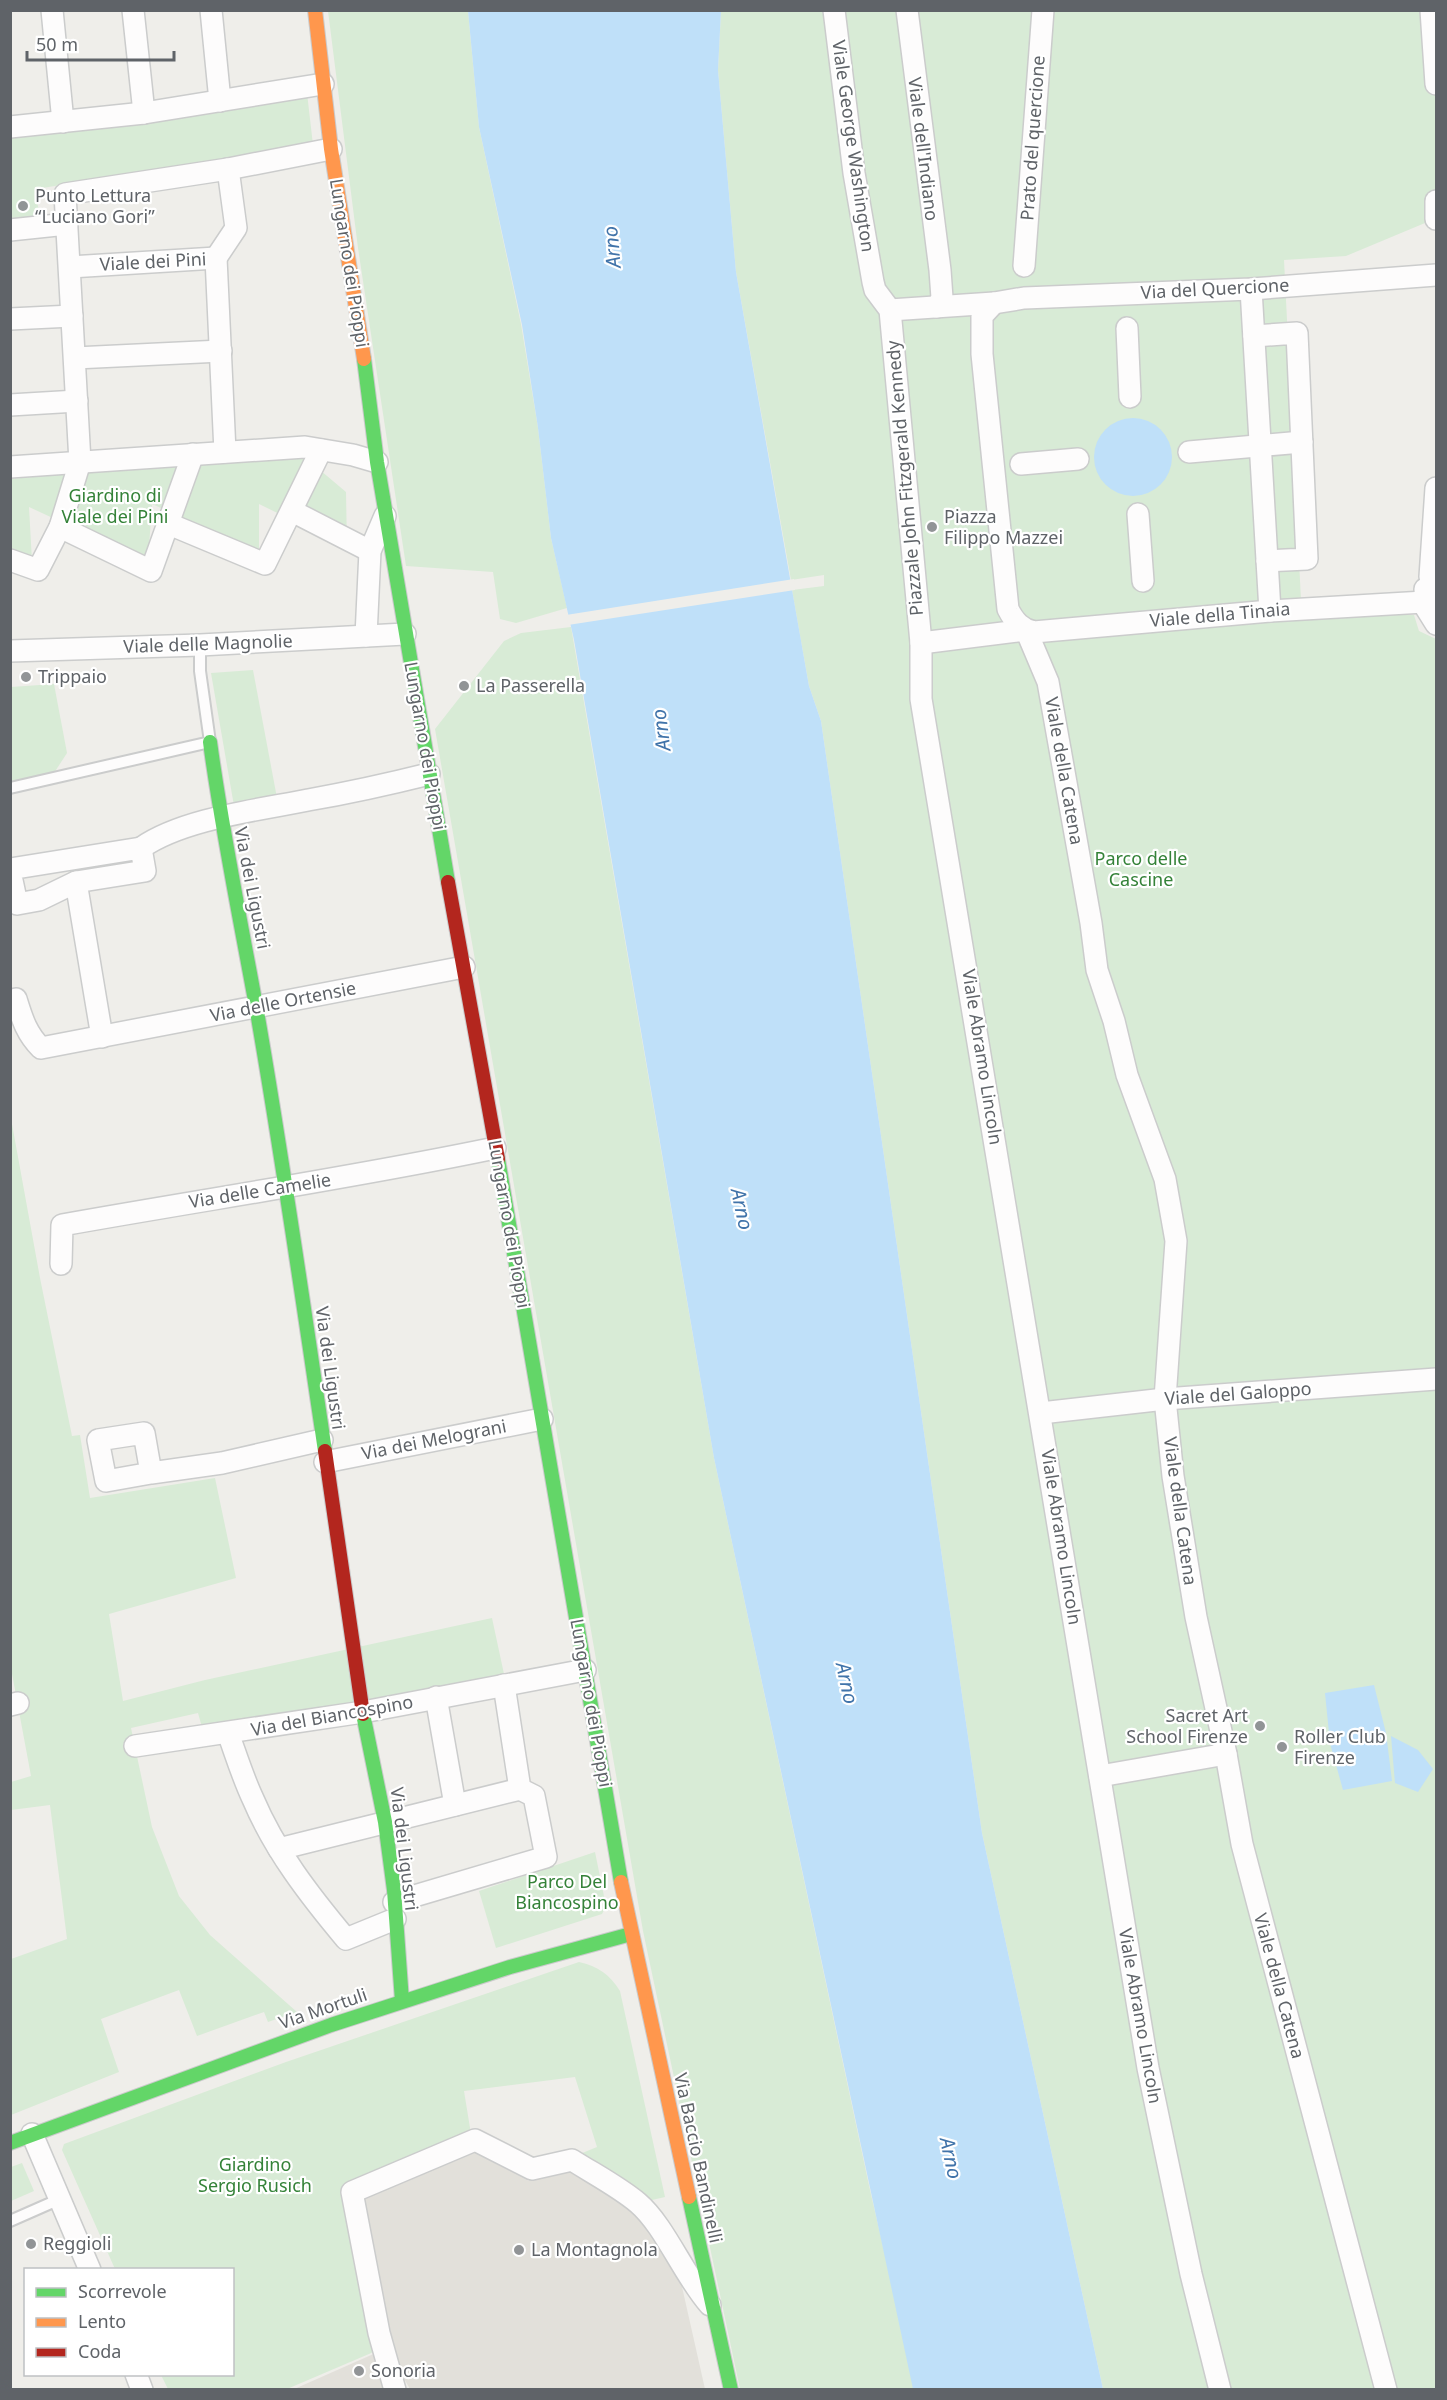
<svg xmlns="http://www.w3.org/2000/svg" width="1447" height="2400" font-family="'Noto Sans',sans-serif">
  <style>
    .education { fill: #e2e0da }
    .green { fill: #d8ebd6 }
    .water { fill: #bfe0f9 }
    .pier { fill: #efeeea }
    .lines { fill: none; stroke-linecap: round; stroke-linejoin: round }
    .lane-casing { stroke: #cbcccc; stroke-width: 14 }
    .street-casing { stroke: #cbcccc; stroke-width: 24 }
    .fast-casing { stroke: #cacacb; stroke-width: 16 }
    .slow-casing { stroke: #cacacb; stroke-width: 16 }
    .jam-casing { stroke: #cacacb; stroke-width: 16 }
    .lane { stroke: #fdfcfc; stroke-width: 10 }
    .street { stroke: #fdfcfc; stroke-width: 21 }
    .fast { stroke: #63d668; stroke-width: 14 }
    .slow { stroke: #ff974d; stroke-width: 14 }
    .jam { stroke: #b3261e; stroke-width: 14 }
    .poi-dot { fill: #919496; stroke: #fff; stroke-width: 2 }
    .labels { text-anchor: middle; stroke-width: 4.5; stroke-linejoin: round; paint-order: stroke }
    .street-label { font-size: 18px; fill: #5f6368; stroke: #fff }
    .poi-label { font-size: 18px; fill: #5f6368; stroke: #fff; text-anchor: start }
    .park-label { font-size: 18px; fill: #348238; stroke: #fff }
    .water-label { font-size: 20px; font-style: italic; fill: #4174aa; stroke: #fff }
  </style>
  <rect width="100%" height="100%" fill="#efeeea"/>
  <g class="education">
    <path d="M471,2147l54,27 3,7 43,-15 61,39 46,64 27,120h-295l-11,-19 -40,-176z"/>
    <path d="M378,2352l12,38h-98z"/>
  </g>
  <g class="green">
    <path d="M328,11h140l11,116 42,197 17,104 13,110 16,70 -51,15 -16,-4 -7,-47 -87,-6 -48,-318z"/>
    <path d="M721,11h715v211l-11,1 -79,33 -62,4 17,340 2,2 4,18 63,-5h44l5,16 17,8v1750h-333l-121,-556 -161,-1112 -12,-35 -17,-96 32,-4v-11l-33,5 -55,-308 -18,-202z"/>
    <path d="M307,93l6,52 -277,44 4,35 -29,3v-97z"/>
    <path d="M301,454l45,38 1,55 -88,-43v48l-107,-48 -4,58 -119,-55 3,54 -21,-8 -1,-74z"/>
    <path d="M571,627l143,831 156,732 46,199h-176l-97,-458 -208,-1202 69,-88 17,-8z"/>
    <path d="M253,670l24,128 -43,8 -23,-133z"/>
    <path d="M54,684l13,69 -13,20 -43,8v-94z"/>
    <path d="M10,1113l30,165 32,158 8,-1 10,63 125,-20 21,100 -127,36 14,87 82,-21 287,-62 12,56 -301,57 -5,-18 -67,15 21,99 27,69 31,39 87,77 -29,10 -4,-10 -67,24 -18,-46 -78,29 18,53 -108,43v-156l56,-20 -17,-134 -39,5v-28l20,-6 -21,-113z"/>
    <path d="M595,1852l11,54 -4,8 -106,34 -17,-57z"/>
    <path d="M579,1962c19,4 31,13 41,29l45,206 -26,6 -69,-45 27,-11 -22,-70 -111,14 7,43 -120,57 32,157 -96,41h-119l-7,-14 71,-1v-104l-117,-1 -53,-119 2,-6 222,-82z"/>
    <path d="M22,2163l12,28 -23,10v-34z"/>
  </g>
  <g class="water">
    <path d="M468,11h253l-3,59 18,202 73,414 12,35 161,1112 121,556h-190l-199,-931 -140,-818 -23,-102 -13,-110 -16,-103 -43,-198z"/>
    <circle cx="1133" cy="457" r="39"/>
    <path d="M1374,1685l12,48 6,48 -49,9 -13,-47 -5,-50z"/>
    <path d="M1391,1736l27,14 15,19 -15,23 -23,-9z"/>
  </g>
  <path class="pier" d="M794,579l1,11 -227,35 -2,-10z"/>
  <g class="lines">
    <defs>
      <g id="lane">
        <path d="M10,788l200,-46 -10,-71v-26"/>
        <path d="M10,2221l50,-22"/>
      </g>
      <g id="street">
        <path d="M52,10l11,112"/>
        <path d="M133,10l11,103"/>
        <path d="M211,10l9,91"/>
        <path d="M834,10l20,163 19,109 2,8 15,20 31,333v56l227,1369 43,206 29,116"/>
        <path d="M907,10l33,260 2,28 -5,9"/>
        <path d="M1431,10l5,74"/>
        <path d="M10,127l134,-14 179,-29"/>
        <path d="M1436,201v18"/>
        <path d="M10,230l57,-6"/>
        <path d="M216,258l9,194"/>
        <path d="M216,258l20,-30 -8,-59"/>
        <path d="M1024,266l19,-256"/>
        <path d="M70,267l146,-9"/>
        <path d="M1251,289l19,322"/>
        <path d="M994,303l-12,13v38l26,255c6,12 13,20 26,23l236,-21 154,-9"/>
        <path d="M890,310l104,-7 30,-5 227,-9 185,-14"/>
        <path d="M10,319l62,-3"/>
        <path d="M1127,328l3,69"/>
        <path d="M1254,336l43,-3 10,226 -40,2"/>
        <path d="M75,358l146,-7"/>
        <path d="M10,405l67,-4"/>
        <path d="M1189,452l113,-10"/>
        <path d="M1021,464l57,-5"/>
        <path d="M10,467l295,-20 48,8 24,7"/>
        <path d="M292,511l78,40"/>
        <path d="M1138,514l5,67"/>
        <path d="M169,524l96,40 56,-114"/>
        <path d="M60,527l91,44 42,-117"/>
        <path d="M10,560l28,10 22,-43 20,-65 -15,-268 163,-25 103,-20"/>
        <path d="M1430,577l6,-89"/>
        <path d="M1425,589l1,19 10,16"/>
        <path d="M366,636l4,-85 15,-35"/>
        <path d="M921,643l105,-13 22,52 43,241 6,47 17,51 13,54 38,104 11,62 -11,158 8,77 23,141 30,137 16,90 144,546"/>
        <path d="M10,651l190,-6 205,-11"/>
        <path d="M141,848c41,-29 117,-38 167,-48 40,-7 81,-16 121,-26"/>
        <path d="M10,869l131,-21 4,23 -69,11 -37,18 -22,4 -7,-33"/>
        <path d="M76,882l26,155"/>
        <path d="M16,999c6,19 10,34 25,49l423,-81"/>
        <path d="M61,1264l1,-39c145,-26 290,-47 433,-77"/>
        <path d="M1041,1413l124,-14 271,-20"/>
        <path d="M325,1462l217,-43"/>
        <path d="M151,1473l-45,8 -8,-41 46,-7 7,40 71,-10 100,-23"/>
        <path d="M436,1697l19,108"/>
        <path d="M10,1705l8,-2"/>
        <path d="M228,1733c8,22 15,45 25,66 22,52 57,97 93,140l49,-20"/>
        <path d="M135,1746l228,-34 222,-42"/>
        <path d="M1100,1776l126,-22"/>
        <path d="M279,1849l241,-60"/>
        <path d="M394,1902l152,-45 -12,-61 -14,-7 -16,-104"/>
        <path d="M32,2134l58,136"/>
        <path d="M136,2374l6,16"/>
        <path d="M395,2390l-16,-57 -27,-141 123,-52 57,29 40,-9c22,14 47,27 66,43 27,23 46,73 72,102"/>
      </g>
      <g id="fast">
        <path d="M364,359l13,103 71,420"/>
        <path d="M210,742c12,89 30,176 46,264 26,148 47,296 69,445"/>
        <path d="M498,1159l123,723"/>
        <path d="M363,1714l22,108 9,68 8,111"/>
        <path d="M10,2143l321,-118 179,-58 121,-33"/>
        <path d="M689,2197l42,193"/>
      </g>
      <g id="slow">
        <path d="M315,10l16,139 33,210"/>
        <path d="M621,1882l68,315"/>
      </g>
      <g id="jam">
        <path d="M448,882l50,277"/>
        <path d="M325,1451l38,263"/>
      </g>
    </defs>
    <use href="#lane" class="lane-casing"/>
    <use href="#street" class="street-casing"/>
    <use href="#fast" class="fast-casing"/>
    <use href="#slow" class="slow-casing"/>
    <use href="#jam" class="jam-casing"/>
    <use href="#lane" class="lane"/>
    <use href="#street" class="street"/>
    <use href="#fast" class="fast"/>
    <use href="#slow" class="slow"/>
    <use href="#jam" class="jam"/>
  </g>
  <g class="poi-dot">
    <circle cx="23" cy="206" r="6"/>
    <circle cx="932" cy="527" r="6"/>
    <circle cx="26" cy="677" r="6"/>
    <circle cx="464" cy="686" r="6"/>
    <circle cx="1260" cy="1726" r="6"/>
    <circle cx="1282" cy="1747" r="6"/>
    <circle cx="31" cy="2244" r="6"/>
    <circle cx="519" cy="2250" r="6"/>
    <circle cx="359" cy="2371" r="6"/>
  </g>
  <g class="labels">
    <g class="street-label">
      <text transform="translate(1033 138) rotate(-86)" y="6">Prato del quercione</text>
      <text transform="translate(853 146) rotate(82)" y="6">Viale George Washington</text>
      <text transform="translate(923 149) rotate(83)" y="6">Viale dell'Indiano</text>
      <text transform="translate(153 262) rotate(-3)" y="6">Viale dei Pini</text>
      <text transform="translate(349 263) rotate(81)" y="6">Lungarno dei Pioppi</text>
      <text transform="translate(1215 289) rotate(-3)" y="6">Via del Quercione</text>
      <text transform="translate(905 478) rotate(-95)" y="6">Piazzale John Fitzgerald Kennedy</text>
      <text transform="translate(1220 615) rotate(-5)" y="6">Viale della Tinaia</text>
      <text transform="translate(208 644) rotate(-2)" y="6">Viale delle Magnolie</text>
      <text transform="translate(425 746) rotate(80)" y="6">Lungarno dei Pioppi</text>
      <text transform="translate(1064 771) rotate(80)" y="6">Viale della Catena</text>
      <text transform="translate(252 888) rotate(79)" y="6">Via dei Ligustri</text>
      <text transform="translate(283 1002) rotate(-11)" y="6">Via delle Ortensie</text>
      <text transform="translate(982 1057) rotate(81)" y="6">Viale Abramo Lincoln</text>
      <text transform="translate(260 1191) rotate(-9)" y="6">Via delle Camelie</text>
      <text transform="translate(509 1224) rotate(80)" y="6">Lungarno dei Pioppi</text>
      <text transform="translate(330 1368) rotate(82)" y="6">Via dei Ligustri</text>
      <text transform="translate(1238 1394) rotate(-4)" y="6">Viale del Galoppo</text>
      <text transform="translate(434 1440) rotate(-11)" y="6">Via dei Melograni</text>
      <text transform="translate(1180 1511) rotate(82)" y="6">Viale della Catena</text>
      <text transform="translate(1061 1537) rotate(81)" y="6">Viale Abramo Lincoln</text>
      <text transform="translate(591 1703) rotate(80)" y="6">Lungarno dei Pioppi</text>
      <text transform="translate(332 1716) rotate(-10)" y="6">Via del Biancospino</text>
      <text transform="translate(404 1849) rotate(83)" y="6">Via dei Ligustri</text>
      <text transform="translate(1279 1986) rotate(75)" y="6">Viale della Catena</text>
      <text transform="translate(323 2009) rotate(-19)" y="6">Via Mortuli</text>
      <text transform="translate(1140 2016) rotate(80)" y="6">Viale Abramo Lincoln</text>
      <text transform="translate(698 2158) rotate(78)" y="6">Via Baccio Bandinelli</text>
    </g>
    <g class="poi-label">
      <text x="35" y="202">Punto Lettura<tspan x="35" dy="21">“Luciano Gori”</tspan></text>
      <text x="944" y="523">Piazza<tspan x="944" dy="21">Filippo Mazzei</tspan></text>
      <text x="38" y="683">Trippaio</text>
      <text x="476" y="692">La Passerella</text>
      <text x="1248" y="1722" text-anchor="end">Sacret Art<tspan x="1248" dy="21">School Firenze</tspan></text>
      <text x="1294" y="1743">Roller Club<tspan x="1294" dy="21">Firenze</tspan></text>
      <text x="43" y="2250">Reggioli</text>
      <text x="531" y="2256">La Montagnola</text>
      <text x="371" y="2377">Sonoria</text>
    </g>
    <g class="park-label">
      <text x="115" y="502">Giardino di<tspan x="115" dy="21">Viale dei Pini</tspan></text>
      <text x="1141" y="865">Parco delle<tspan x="1141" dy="21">Cascine</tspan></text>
      <text x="567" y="1888">Parco Del<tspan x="567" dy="21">Biancospino</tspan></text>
      <text x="255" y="2171">Giardino<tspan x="255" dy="21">Sergio Rusich</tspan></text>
    </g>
    <g class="water-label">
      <text transform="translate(612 247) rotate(-95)" y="7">Arno</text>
      <text transform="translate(661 730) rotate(-97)" y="7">Arno</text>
      <text transform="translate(742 1209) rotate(78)" y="7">Arno</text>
      <text transform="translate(847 1683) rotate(78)" y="7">Arno</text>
      <text transform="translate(951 2158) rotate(78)" y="7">Arno</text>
    </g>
  </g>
  <rect width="1447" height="2400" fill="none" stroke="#5f6368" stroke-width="24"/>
  <rect x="24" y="2268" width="210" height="108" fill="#ffffff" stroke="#bfc1c3" stroke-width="1.5"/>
  <rect x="36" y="2288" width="30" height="9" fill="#63d668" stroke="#bfc1c3" stroke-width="1.5"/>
  <text x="78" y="2298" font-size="18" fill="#5f6368">Scorrevole</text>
  <rect x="36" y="2318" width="30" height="9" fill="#ff974d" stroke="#bfc1c3" stroke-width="1.5"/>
  <text x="78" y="2328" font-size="18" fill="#5f6368">Lento</text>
  <rect x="36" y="2348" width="30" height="9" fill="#b3261e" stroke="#bfc1c3" stroke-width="1.5"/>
  <text x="78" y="2358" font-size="18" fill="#5f6368">Coda</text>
  <path d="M27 51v9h147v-9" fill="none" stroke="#5f6368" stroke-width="3"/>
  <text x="36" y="51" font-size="18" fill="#5f6368" stroke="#ffffff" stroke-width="4.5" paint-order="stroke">50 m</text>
</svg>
